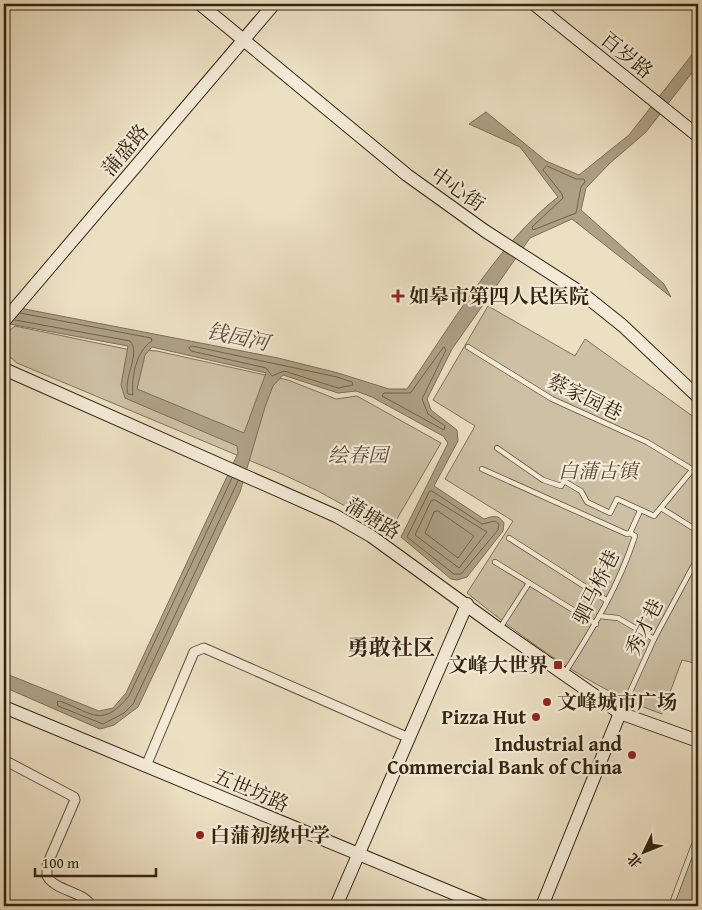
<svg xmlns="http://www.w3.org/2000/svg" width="702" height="910" font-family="'Gentium Book Plus','Noto Serif SC',serif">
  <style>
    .green { fill: #cdc0a4; stroke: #807259 }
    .water { fill: #ada085; stroke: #7c6e55; fill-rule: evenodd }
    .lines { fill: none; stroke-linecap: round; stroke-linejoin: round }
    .shore { stroke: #70624a; stroke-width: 1 }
    .lane-casing { stroke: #61533b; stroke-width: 6 }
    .street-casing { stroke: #61533b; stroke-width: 11 }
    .secondary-casing { stroke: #33240e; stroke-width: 14 }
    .path { stroke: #33240e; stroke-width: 1; stroke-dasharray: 4 2.5; stroke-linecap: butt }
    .lane { stroke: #f3ebd8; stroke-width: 4.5 }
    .street { stroke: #f3ebd8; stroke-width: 9 }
    .secondary { stroke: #f3ebd8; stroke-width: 12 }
    .poi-dot { fill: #8f2418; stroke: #f3ebd8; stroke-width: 2 }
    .labels { text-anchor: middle; stroke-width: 4.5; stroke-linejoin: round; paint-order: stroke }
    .street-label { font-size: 20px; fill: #33240e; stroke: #f3ebd8 }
    .poi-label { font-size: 20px; font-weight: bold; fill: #33240e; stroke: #f3ebd8; text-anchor: start }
    .park-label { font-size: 20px; font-style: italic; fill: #5a4b34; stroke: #f3ebd8 }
    .water-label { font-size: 21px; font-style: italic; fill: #5e4f38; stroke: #f3ebd8 }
    .quarter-label { font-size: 22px; font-weight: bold; fill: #33240e; stroke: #f3ebd8 }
  </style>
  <rect width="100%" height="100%" fill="#ece0c3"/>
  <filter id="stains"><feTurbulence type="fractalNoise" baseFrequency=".004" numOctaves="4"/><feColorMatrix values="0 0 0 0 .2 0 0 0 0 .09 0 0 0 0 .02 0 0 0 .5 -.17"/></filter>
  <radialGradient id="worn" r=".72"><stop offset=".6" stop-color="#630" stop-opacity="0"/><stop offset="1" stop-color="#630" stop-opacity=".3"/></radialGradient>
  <g class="green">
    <path d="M488,306l87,50 10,-17 113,81v244l-16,-4 -20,54c-72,-25 -136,-74 -195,-121l46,-72 -68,-42 30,-53 -42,-26z"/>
    <path d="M15,326l111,23 31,2 131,29 48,19 21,-3 84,47 -51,88 -72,-40 -36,-17 -265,-111 -13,-11v-17z"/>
    <path d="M698,840v66h-25z"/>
  </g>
  <path class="water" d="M698,47v18l-52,67 -37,32 -23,24 -5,22 83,74 7,13 -99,-78 -42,19 -78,111 -25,50 4,11 26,20 1,11 -24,45 50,33c9,-3 14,-5 20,4l-1,8 -36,46 -10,3 -6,-1 -50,-42 47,-94 -5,-7 -71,-39 -16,-6 -18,2 -55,-18 -10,11 -8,21 -25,85 -102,215 -24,18 -14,4 -96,-42v-14l95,38 14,-3 13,-15 112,-240 -1,-7 -112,-48 -4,-13 7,-39 -124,-23v-18l274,53 60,15 51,16h18c43,-62 91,-146 151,-192l-38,-50 -51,-23 17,-12 60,49 33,14 50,-40zM152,347l114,26 -22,60 -107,-44 8,-34z"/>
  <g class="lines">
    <g class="shore">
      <path d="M547,166l29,13h8l1,3 -4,5 -5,26 -43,17 -1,-3 31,-29 -1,-4 -19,-24z"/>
      <path d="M15,320l115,21c11,13 -7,37 -2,53l5,1c-2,-17 3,-44 19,-54l-1,-3 -131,-25"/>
      <path d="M192,346l145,31 15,5 1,3 -15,3 -54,-17 -12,5 -6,-8 -75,-17 -2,-3z"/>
      <path d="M444,347l2,3 -24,49 6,15 17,12 -1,4 -62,-34 2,-3h26z"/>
      <path d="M232,478l-103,218c-27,32 -35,18 -69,5l-3,1 1,4 45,18 21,-11 9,-9 105,-223"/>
      <path d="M432,491l50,33 13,-3 4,3 -1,6 -37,44h-7l-47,-37 22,-45z"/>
      <path d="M435,500l52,32 -28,36 -44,-33 16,-34z"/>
      <path d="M438,511l36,25 -16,22 -33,-25 9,-21z"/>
    </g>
    <defs>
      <g id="lane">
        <path d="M468,347l84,52 95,43 46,28"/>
        <path d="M497,448l46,32 18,6 3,-5 17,10 6,11 23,11 7,-14 37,17 44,-53"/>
        <path d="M482,469l145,65 3,-1"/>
        <path d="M661,508l37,23"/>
        <path d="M509,538l97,62"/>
        <path d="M495,562l101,62"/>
        <path d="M599,616l19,2 36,21"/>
        <path d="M500,628l29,-45"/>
        <path d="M564,674c28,-44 55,-88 71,-138l-5,-3 10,-22"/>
        <path d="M621,712l33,-73 44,-82"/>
        <path d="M671,906l27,-72"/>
      </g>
      <g id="street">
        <path d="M4,760l70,37 1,3 -28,65v11c8,15 39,16 44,30"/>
        <path d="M146,766l48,-114 10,-4 205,90"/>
      </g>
      <g id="secondary">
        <path d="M200,4l207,171 78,56 98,63 40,32 75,71"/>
        <path d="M534,4l164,132"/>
        <path d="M4,321l270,-317"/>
        <path d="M4,369l332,147 35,20 128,93 121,84 78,28"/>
        <path d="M4,707l480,199"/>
        <path d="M336,906l131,-302"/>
        <path d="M542,906l78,-193"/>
      </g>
    </defs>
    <use href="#lane" class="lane-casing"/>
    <use href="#street" class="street-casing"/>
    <use href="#secondary" class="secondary-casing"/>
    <path class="path" d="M183,10l6,-6"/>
    <use href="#lane" class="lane"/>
    <use href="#street" class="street"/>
    <use href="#secondary" class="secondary"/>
  </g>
  <g class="poi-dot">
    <path d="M395.5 288.5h5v5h5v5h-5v5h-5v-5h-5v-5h5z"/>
    <rect x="553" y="660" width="10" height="10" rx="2.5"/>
    <circle cx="547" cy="702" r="5"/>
    <circle cx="536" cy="717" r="5"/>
    <circle cx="632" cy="755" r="5"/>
    <circle cx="200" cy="835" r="5"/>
  </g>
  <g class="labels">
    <g class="street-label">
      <text transform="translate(627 55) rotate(39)" y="7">百岁路</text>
      <text transform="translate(125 150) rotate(-50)" y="7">蒲盛路</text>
      <text transform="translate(458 189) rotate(35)" y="7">中心街</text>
      <text transform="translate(585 397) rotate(26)" y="7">蔡家园巷</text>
      <text transform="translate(373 518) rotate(31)" y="7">蒲塘路</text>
      <text transform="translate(596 587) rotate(-64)" y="7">驷马桥巷</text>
      <text transform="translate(644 627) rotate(-64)" y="7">秀才巷</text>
      <text transform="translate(251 790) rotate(23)" y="7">五世坊路</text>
    </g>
    <g class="poi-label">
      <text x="409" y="303">如皋市第四人民医院</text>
      <text x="548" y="672" text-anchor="end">文峰大世界</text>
      <text x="557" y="709">文峰城市广场</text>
      <text x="526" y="724" text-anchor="end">Pizza Hut</text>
      <text x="622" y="751" text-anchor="end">Industrial and<tspan x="622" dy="23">Commercial Bank of China</tspan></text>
      <text x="210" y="842">白蒲初级中学</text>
    </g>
    <g class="park-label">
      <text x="358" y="462">绘春园</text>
      <text x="598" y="478">白蒲古镇</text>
    </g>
    <g class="water-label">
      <text transform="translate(238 337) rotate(12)" y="7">钱园河</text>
    </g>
    <g class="quarter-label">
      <text x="391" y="655">勇敢社区</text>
    </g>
  </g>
  <rect width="702" height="910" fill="none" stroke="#ece0c3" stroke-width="20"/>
  <rect x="5" y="5" width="692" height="900" fill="none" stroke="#33240e" stroke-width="2.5"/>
  <rect x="10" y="10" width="682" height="890" fill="none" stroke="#33240e"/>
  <g transform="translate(644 852) rotate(227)" stroke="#f3ebd8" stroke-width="4" paint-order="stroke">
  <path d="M0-4L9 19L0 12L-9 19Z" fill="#33240e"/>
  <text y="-8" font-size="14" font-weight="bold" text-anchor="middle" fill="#33240e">北</text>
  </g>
  <path d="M35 868v8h121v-8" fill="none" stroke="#33240e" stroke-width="2.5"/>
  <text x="42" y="868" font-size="15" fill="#33240e" stroke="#f3ebd8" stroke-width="4" paint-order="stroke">100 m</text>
  <rect width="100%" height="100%" filter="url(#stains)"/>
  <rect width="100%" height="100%" fill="url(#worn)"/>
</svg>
